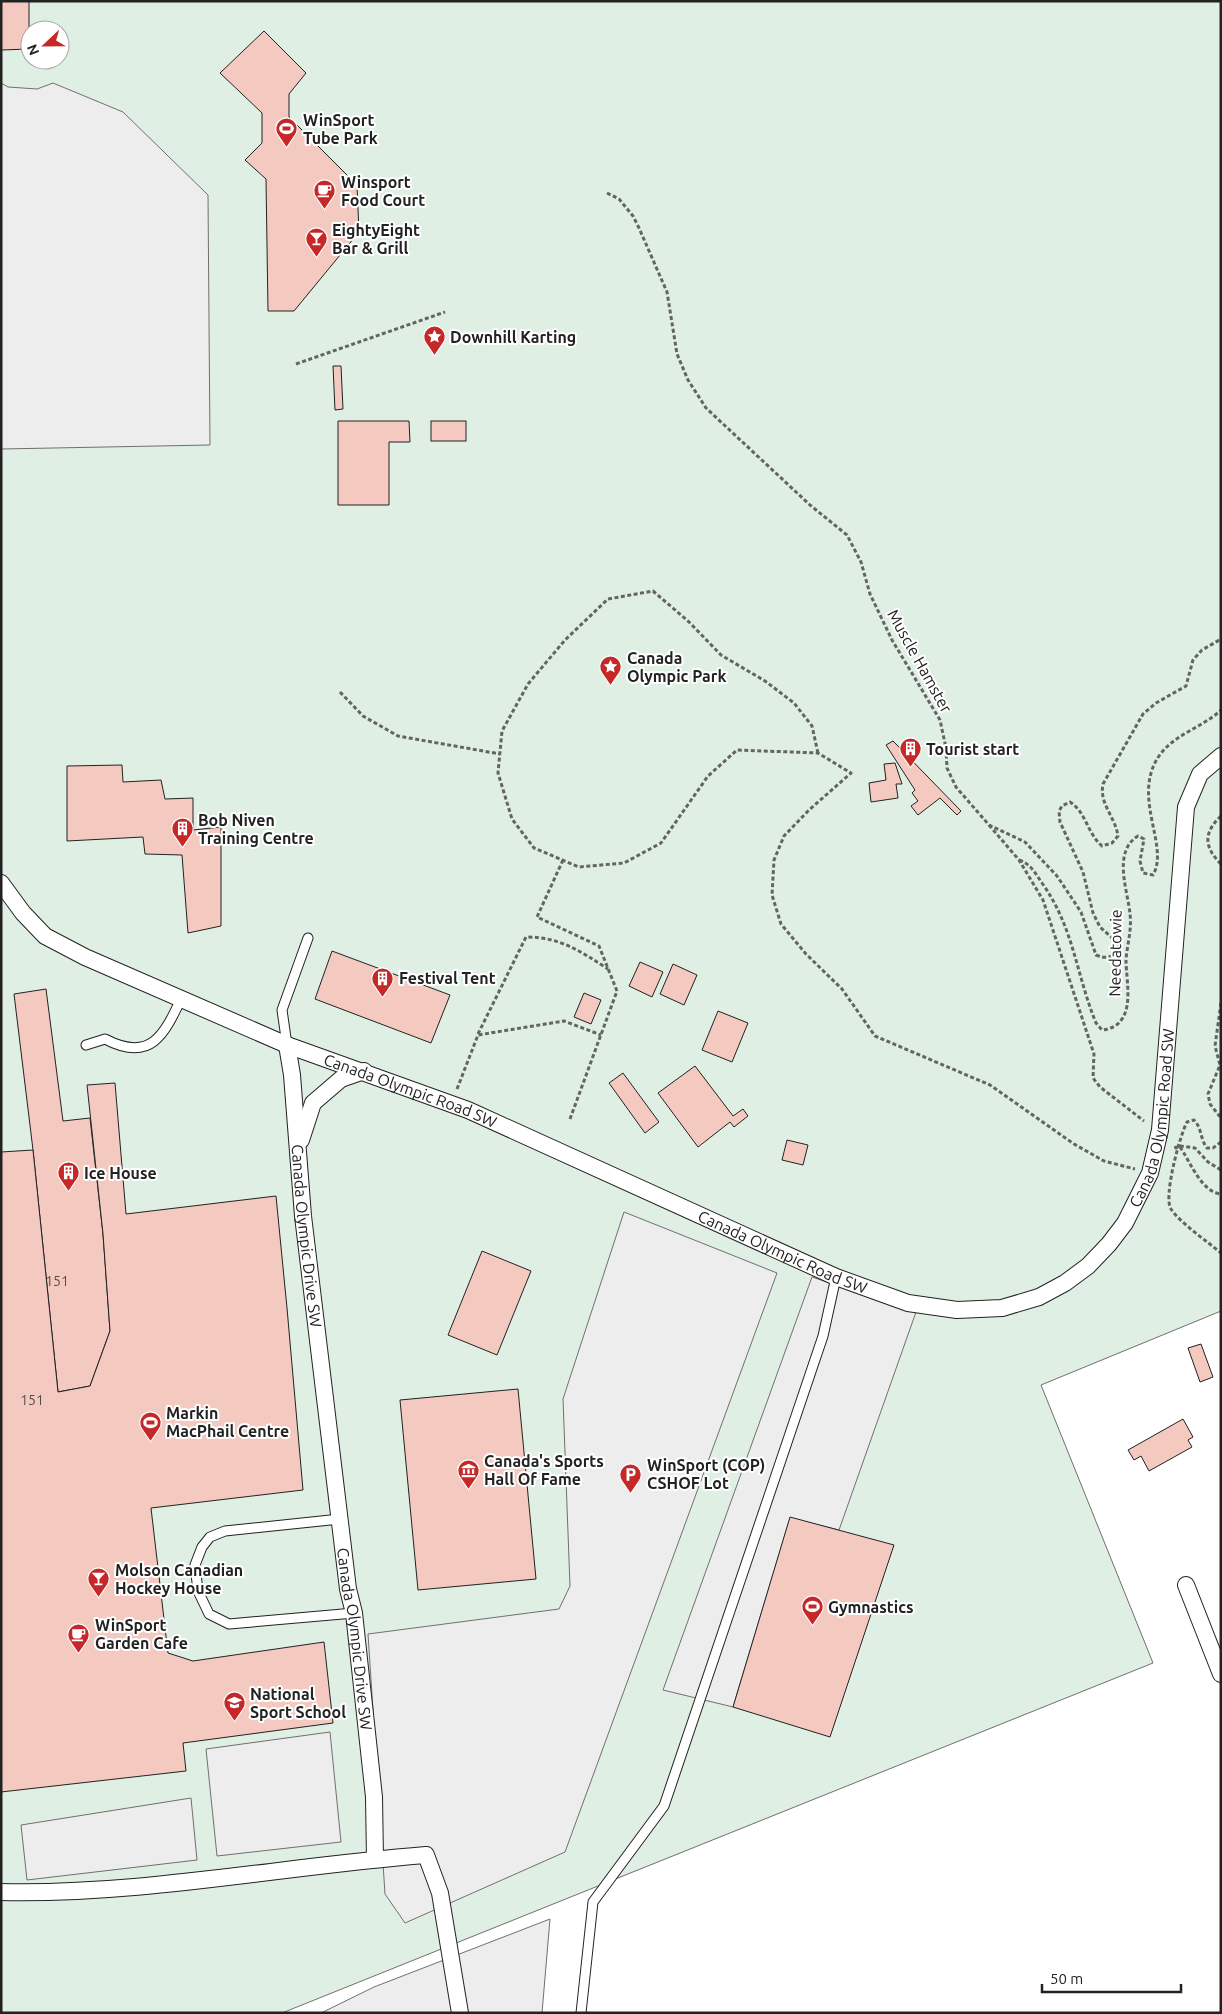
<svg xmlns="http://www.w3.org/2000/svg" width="1222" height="2014" font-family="Ubuntu,sans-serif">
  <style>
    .green { fill: #e0efe3; stroke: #6f6f6f; fill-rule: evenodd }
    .parking { fill: #ededed; stroke: #6f6f6f }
    .building { fill: #f3c9c0; stroke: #222 }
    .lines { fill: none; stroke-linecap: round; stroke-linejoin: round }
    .service-casing { stroke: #222; stroke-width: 11 }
    .minor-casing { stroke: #222; stroke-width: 18 }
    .path { stroke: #646464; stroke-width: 3; stroke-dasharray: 4 2.5; stroke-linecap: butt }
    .service { stroke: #fff; stroke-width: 9 }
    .minor { stroke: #fff; stroke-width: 16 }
    .labels { text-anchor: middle; stroke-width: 4; stroke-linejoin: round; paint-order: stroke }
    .number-label { font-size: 14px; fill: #564c4a }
    .poi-label { font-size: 16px; font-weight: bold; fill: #222; stroke: #fff; text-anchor: start }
    .street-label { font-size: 16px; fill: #222; stroke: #fff }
  </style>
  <rect width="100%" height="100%" fill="#fff"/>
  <path class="green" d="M1,1h1220v1310l-180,74 112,278 -871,350h-281zM30,30h30v30h-30z"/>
  <g class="parking">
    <path d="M1,83l7,4 29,2 16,-6 70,29 85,83 2,250 -209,4z"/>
    <path d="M624,1212l153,61 -212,579 -160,71 -20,-29 -17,-260 191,-25 11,-23 -7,-187z"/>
    <path d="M812,1277l104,35 -77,218 -49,-12 -57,189 -70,-17z"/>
    <path d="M330,1732l11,110 -124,14 -11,-107z"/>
    <path d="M191,1798l6,62 -170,20 -6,-55z"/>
    <path d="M550,1919l-8,94h-221l53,-26z"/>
  </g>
  <g class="building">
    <path d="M1,1h28v48l-28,1z"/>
    <path d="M264,31l42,42 -17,21v23l68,68 2,47 -65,79h-26l-2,-132 -21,-19 17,-17v-30l-42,-40z"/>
    <path d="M333,366h8l2,43 -8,1z"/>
    <path d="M338,421h71l1,21h-21v63h-51z"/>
    <rect x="431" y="421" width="35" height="20"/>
    <path d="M893,741l68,70 -4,4 -17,-17 -22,17 -7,-9 7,-5 -6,-8 3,-3 -29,-45z"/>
    <path d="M895,763l7,21h-6l2,14 -27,4 -2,-19 17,-3 -2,-16z"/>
    <path d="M122,765l1,17 38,-2 4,19 28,-1v32l28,-3v99l-33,7 -6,-78 -37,-1 -2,-17 -76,4v-75z"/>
    <path d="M332,951l118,44 -19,48 -116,-44z"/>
    <path d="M640,962l23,10 -11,25 -23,-11z"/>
    <path d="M673,964l24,11 -13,30 -24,-11z"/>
    <path d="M46,989l17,132 27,-3 13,116 7,97 -20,55 -32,6 -25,-242 -19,-156z"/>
    <path d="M584,993l17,7 -10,24 -17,-7z"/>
    <path d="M718,1011l30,12 -16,39 -30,-12z"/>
    <path d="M695,1066l38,50 10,-7 5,7 -14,11 -4,-5 -32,25 -40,-54z"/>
    <path d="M623,1073l36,49 -14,11 -36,-50z"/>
    <path d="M115,1083l11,131 150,-18 11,112 16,182 -152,18 17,145 25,8 131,-19 9,81 -150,20 3,28 -185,21v-640l32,-2 25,242 32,-6 20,-55 -7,-97 -16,-149z"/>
    <path d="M787,1140l21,5 -5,20 -21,-5z"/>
    <path d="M482,1251l49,20 -34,84 -49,-20z"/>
    <path d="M1201,1344l12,33 -13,5 -12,-34z"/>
    <path d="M518,1389l18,190 -118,11 -18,-190z"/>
    <path d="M1183,1419l10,18 -5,3 4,7 -43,24 -8,-15 -7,4 -6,-10z"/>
    <path d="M790,1517l104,28 -64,192 -97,-30z"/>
  </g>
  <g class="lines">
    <defs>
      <g id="service">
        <path d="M86,1045l19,-6c46,24 59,-4 77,-42"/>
        <path d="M287,1045l-5,-35 26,-72"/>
        <path d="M340,1519l-115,12 -15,6 -8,10 -7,18 3,26 11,23 20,10 125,-11"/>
        <path d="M581,2013l12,-111 71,-96 159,-470 13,-59"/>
      </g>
      <g id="minor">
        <path id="s1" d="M1,883l22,30 22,23 40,21 202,88 181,65 368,167 72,26 49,7 45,-2 37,-11 26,-14 23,-17 21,-22 16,-21 25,-50 10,-43 26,-323 14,-33 21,-18"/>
        <path id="s2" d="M287,1045l5,30 11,141 45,373 6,24 20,184 1,62"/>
        <path d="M301,1140l12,-37 28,-24 23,-8"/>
        <path d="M1186,1585l35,89"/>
        <path d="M1,1892c143,3 283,-26 425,-37l14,38 20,120"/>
      </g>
    </defs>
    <use href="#service" class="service-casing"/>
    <use href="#minor" class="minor-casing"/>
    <g class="path">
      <path d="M607,193l12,6 14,17 6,12 28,64 10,62 11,26 18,28 104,97 37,30 14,27 9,32 22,46 48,80 6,28 1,20 9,19 33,38 36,17 32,34 24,36 15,43c10,4 15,3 22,-4l1,-7 -19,-17 -7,-14 -10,-41 -23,-50 -1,-11 3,-5 8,-4c16,10 17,31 32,44l10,-3 6,-7c-3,-20 -19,-32 -15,-52l40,-70 13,-11 30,-17 7,-26 9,-10 19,-11"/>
      <path d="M296,364l149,-52"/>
      <path d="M340,692l23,24 35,20 102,18"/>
      <path d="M818,753l-6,-27 -18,-23 -29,-22 -44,-26 -32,-33 -36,-31 -45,8 -43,41 -37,44 -26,47 -4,42 14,46 22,29 45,19 45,-4 37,-20 47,-67 29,-26 81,3 33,20 -42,37 -25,26 -10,24 -2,35 9,29 25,30 36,35 33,47 115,49 84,59 30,17 31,8"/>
      <path d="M1221,816c-18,17 -17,31 0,48"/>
      <path d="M989,825l30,35 24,40 51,154 -1,24 7,9 44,34"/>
      <path d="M563,860l-26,57 62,29 18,45 -47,128"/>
      <path d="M1019,860c12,4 16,13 23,23 32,45 34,91 54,140l6,7c36,-4 24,-47 24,-70 1,-15 6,-30 4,-46 -2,-23 -18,-62 8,-78l6,3 -4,22 3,12 10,2c17,-29 -22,-78 6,-119 15,-22 43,-28 62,-46"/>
      <path d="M1221,1003l-6,43 5,19 -12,29 2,10 11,14"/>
      <path d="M478,1034l48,-97c34,0 54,14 82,32"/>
      <path d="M457,1089l21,-54 86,-14 37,14"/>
      <path d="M1221,1142l-8,6h-6c-7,-9 -5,-20 -13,-28l-7,2c-7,13 -24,75 -16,87 8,13 37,33 50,44"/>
      <path d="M1175,1146l1,2 4,-2 15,2 13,14 13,8"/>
      <path d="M1180,1147c10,14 21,45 41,47"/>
    </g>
    <use href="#service" class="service"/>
    <use href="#minor" class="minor"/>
  </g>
  <defs>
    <symbol id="stadium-pin" viewBox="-11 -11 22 30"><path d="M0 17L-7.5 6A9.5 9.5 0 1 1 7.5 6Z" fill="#c62828" stroke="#fff"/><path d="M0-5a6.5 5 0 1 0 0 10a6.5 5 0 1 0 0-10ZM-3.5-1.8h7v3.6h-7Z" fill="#fff"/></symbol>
    <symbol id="cafe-pin" viewBox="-11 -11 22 30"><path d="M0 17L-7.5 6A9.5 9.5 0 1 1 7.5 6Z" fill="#c62828" stroke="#fff"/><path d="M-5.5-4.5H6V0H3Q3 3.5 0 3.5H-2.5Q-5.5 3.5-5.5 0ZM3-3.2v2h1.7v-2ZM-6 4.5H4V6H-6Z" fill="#fff"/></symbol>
    <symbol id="bar-pin" viewBox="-11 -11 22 30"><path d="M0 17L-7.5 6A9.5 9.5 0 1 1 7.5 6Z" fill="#c62828" stroke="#fff"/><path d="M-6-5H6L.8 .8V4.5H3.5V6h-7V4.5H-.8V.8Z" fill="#fff"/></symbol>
    <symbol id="sight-pin" viewBox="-11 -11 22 30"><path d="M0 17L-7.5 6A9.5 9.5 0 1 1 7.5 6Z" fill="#c62828" stroke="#fff"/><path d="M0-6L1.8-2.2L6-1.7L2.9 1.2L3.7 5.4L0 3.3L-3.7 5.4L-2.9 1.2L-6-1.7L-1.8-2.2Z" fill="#fff"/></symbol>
    <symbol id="building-pin" viewBox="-11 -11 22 30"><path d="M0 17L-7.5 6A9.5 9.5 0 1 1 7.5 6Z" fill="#c62828" stroke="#fff"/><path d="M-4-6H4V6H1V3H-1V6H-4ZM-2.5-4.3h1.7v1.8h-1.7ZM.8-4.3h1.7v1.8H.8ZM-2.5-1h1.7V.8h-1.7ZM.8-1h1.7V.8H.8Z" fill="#fff"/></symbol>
    <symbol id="museum-pin" viewBox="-11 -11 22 30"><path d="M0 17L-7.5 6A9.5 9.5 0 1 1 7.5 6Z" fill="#c62828" stroke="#fff"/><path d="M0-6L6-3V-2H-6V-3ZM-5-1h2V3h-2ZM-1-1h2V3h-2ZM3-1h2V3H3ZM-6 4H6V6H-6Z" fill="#fff"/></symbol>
    <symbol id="parking-pin" viewBox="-11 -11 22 30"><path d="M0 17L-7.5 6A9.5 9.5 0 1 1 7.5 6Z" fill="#c62828" stroke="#fff"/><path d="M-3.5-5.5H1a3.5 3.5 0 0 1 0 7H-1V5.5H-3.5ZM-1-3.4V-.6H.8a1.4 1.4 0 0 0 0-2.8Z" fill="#fff"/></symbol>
    <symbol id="school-pin" viewBox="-11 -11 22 30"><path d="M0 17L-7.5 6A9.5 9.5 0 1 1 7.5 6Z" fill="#c62828" stroke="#fff"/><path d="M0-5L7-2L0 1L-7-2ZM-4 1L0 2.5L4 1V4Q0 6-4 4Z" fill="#fff"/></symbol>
  </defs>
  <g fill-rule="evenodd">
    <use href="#stadium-pin" x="274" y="116" width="25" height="34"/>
    <use href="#cafe-pin" x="312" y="178" width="25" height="34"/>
    <use href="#bar-pin" x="304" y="226" width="25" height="34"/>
    <use href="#sight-pin" x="422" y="324" width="25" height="34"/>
    <use href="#sight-pin" x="598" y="654" width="25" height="34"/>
    <use href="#building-pin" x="898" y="736" width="25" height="34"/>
    <use href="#building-pin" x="170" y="816" width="25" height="34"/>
    <use href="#building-pin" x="370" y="966" width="25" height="34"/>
    <use href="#building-pin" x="56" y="1160" width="25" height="34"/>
    <use href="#stadium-pin" x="138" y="1410" width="25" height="34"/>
    <use href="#museum-pin" x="456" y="1458" width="25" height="34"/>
    <use href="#parking-pin" x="618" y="1462" width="25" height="34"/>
    <use href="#bar-pin" x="86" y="1566" width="25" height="34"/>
    <use href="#stadium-pin" x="800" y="1594" width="25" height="34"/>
    <use href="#cafe-pin" x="66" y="1622" width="25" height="34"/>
    <use href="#school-pin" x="222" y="1690" width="25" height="34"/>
  </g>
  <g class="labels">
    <g class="number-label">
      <text x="57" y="1286">151</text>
      <text x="32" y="1405">151</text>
    </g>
    <g class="poi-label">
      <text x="303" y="126">WinSport<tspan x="303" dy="18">Tube Park</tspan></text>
      <text x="341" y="188">Winsport<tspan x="341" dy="18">Food Court</tspan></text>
      <text x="332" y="236">EightyEight<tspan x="332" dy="18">Bar &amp; Grill</tspan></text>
      <text x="450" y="343">Downhill Karting</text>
      <text x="627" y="664">Canada<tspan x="627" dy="18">Olympic Park</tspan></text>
      <text x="926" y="755">Tourist start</text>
      <text x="198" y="826">Bob Niven<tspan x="198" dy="18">Training Centre</tspan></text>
      <text x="399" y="984">Festival Tent</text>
      <text x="84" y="1179">Ice House</text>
      <text x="166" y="1419">Markin<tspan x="166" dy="18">MacPhail Centre</tspan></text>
      <text x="484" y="1467">Canada's Sports<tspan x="484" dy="18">Hall Of Fame</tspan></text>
      <text x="647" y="1471">WinSport (COP)<tspan x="647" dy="18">CSHOF Lot</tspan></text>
      <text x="115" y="1576">Molson Canadian<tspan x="115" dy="18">Hockey House</tspan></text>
      <text x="828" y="1613">Gymnastics</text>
      <text x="95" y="1631">WinSport<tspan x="95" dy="18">Garden Cafe</tspan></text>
      <text x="250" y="1700">National<tspan x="250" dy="18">Sport School</tspan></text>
    </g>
    <g class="street-label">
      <text transform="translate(920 661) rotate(61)" y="6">Muscle Hamster</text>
      <text transform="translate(1115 953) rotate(-89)" y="6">Needatowie</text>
      <text dy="6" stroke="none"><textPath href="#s1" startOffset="466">Canada Olympic Road SW</textPath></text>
      <text dy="6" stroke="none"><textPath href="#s1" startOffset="1366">Canada Olympic Road SW</textPath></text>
      <text dy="6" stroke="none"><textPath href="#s2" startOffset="192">Canada Olympic Drive SW</textPath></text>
      <text dy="6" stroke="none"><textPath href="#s1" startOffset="872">Canada Olympic Road SW</textPath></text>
      <text dy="6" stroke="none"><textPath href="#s2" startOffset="598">Canada Olympic Drive SW</textPath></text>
    </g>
  </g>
  <rect width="1222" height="2014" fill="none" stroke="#222222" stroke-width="5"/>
  <g transform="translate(45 45) rotate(248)"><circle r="24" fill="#ffffff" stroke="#a7a7a7"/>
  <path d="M0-4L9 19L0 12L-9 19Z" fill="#c62828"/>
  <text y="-8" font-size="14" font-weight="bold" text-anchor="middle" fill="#222222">N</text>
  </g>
  <path d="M1042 1984v8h139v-8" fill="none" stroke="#222222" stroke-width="2.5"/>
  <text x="1050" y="1984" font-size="15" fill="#222222" stroke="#ffffff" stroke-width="4" paint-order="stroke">50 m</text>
</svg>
